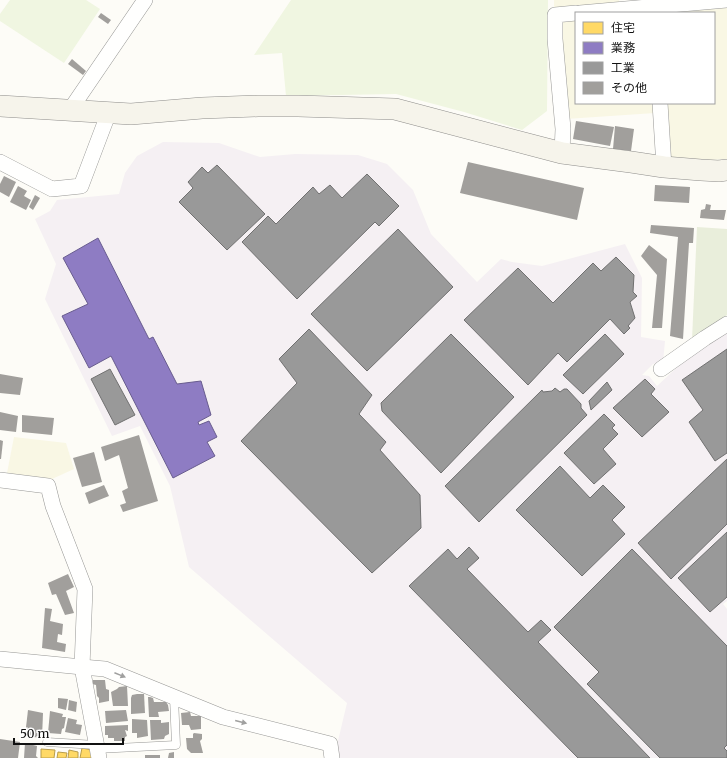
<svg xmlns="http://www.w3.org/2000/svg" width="727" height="758" font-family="Merriweather,'Noto Sans JP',serif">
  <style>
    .industrial { fill: #f5f0f3 }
    .farmland { fill: #f9f7e4 }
    .cemetery { fill: #e9eedb }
    .pitch { fill: #f0f6e1 }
    .homes { fill: #ffd966; stroke: #b89d4c }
    .offices { fill: #8e7cc3; stroke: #685c8e }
    .industry { fill: #999; stroke: #707070 }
    .building { fill: #a19f9c }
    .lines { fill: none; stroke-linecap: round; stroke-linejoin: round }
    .lane-casing { stroke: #979795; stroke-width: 9 }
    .street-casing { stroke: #979795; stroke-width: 16 }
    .secondary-casing { stroke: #8e8d8b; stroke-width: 22 }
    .lane { stroke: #fffffe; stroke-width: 8 }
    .street { stroke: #fffffe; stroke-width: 15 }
    .secondary { stroke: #f6f4eb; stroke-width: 21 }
    .oneway { fill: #a0a09f }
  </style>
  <rect width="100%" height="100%" fill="#fdfcf7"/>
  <path class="industrial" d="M163,142l56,1 41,14 35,-3 63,1 29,9 26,26 18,44 46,48 24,-23 11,3 30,4 83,-22 17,34 -1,59 24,4 -2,21 -10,2 -11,11 7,1 8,10 44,-41 26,-15v271l-4,3 4,5v149h-389l-1,-13 10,-42 -158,-136 -19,-81 -30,-60 -28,10 -67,-137 11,-35 -21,-45 15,-8 7,-11 62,-6 6,-21 12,-17z"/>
  <g class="farmland">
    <path d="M554,0h65v2l-65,6z"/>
    <path d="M727,8v151l-19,1 -39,-3 -4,-54h49v-90h-54l-1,-2z"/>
    <path d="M576,17v86h79v10l-89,6 -6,-88 5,-13z"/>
    <path d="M14,437l52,6 8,26 -22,10 -45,-6z"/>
  </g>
  <path class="cemetery" d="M697,227l30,2v86l-35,25z"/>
  <g class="pitch">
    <path d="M10,0h76l14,9 -36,54 -64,-42v-7z"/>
    <path d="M291,0h257l-1,111 -25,19 -58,-18 -68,-18 -110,2 -4,-43 -28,2z"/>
  </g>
  <g class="homes">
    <path d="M82,748l10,2 2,8h-14z"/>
    <path d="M41,749l14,1 -1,8h-13z"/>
    <path d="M69,750l9,2v6h-10z"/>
    <path d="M58,752l9,1 -1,5h-9z"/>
  </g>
  <path class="offices" d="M98,238l51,101 4,-2 24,47 24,-3 10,34 -13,7 1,3 10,-4 8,16 -10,5 8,14 -42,22 -62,-122 -22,12 -27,-52 26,-12 -25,-46z"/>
  <g class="industry">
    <path d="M217,165l48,49 -38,36 -48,-48 14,-14 -5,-6 14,-15 6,6z"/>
    <path d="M367,174l32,32 -20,20 -4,-4 -78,77 -55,-57 26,-26 8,8 37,-37 6,7 11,-9 12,13z"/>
    <path d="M398,229l55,58 -86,84 -56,-57z"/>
    <path d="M616,257l18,18 -1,17 4,4 -7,6 5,16 -7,8 2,2 -6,6 -14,-15 -43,43 -9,-9 -30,32 -64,-65 54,-52 35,35 40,-40 8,8z"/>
    <path d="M309,329l63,66 -13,19 27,28 -6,8 40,45 1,33 -49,45 -131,-132 56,-58 -18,-24z"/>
    <path d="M451,334l63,63 -73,76 -59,-62 -1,-8z"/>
    <path d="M605,334l19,20 -41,40 -20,-19z"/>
    <path d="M727,349v104l-12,8 -26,-39 14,-12 -21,-30z"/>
    <path d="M110,369l25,46 -20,10 -24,-46z"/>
    <path d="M645,379l10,10 -4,5 18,18 -27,25 -29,-29z"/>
    <path d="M607,382l5,8 -21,20 -2,-9z"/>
    <path d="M555,388l5,4 4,-3h3l14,15v4l6,7 -108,107 -34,-36 97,-96 1,2 9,-1z"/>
    <path d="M604,414l11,11 -3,3 6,6 -15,15 13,15 -22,20 -30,-31z"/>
    <path d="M727,459v65l-56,55 -33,-36z"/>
    <path d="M560,466l30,32 13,-13 22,22 -13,13 13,14 -43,42 -66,-66z"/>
    <path d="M727,532v65l-17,15 -32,-34z"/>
    <path d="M469,547l10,11 -12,11 61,63 13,-12 10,10 -13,12 112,116h-72l-169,-172 39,-37 9,10z"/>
    <path d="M632,549l95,97v99l-3,3 3,3v7h-67l-73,-74 12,-12 -45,-45z"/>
  </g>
  <g class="building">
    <path d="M101,13l10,7 -3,4 -10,-7z"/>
    <path d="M72,59l14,12 -3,4 -15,-11z"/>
    <path d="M576,121l38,6 -4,19 -37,-7z"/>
    <path d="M615,126l19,3 -3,22 -18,-2z"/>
    <path d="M468,162l116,26 -7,32 -117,-27z"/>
    <path d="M4,176l12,6 -7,15 -9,-5v-8z"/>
    <path d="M655,185l35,2 -1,16 -35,-2z"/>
    <path d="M18,186l9,5 -3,5 7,4 -5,10 -16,-8z"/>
    <path d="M35,195l5,3 -7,12 -4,-3z"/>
    <path d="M706,204l5,1 -1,5h16l-2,10 -24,-2 1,-8 4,-1z"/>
    <path d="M651,225l43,3 -1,15h-4l-6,96 -13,-3 8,-99 -28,-4z"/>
    <path d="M649,245l18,14 -5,69h-10l5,-53 -16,-19z"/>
    <path d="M0,374l23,4 -3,17 -20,-2z"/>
    <path d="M0,412l18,4 -2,16 -16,-2z"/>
    <path d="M22,415l32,3 -2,17 -30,-3z"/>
    <path d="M139,435l19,66 -35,11 -3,-7 6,-2 -4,-12 6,-3 -9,-33 -14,6 -4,-14z"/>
    <path d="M0,440l3,1 -2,18h-1z"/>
    <path d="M94,452l8,30 -20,5 -9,-29z"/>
    <path d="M104,485l5,11 -20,8 -4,-11z"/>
    <path d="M68,574l6,13 -8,4 8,22 -9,2 -9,-21 -4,1 -4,-12z"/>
    <path d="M45,608l7,1 -2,12 13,3 -1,11 -4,-1 -1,8 9,2 -1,8 -23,-4z"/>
    <path d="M93,680h12l1,9 3,1v11l-10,2v-5l-2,-2 -1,-11 -4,-1z"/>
    <path d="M127,686l1,20h-15l-2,-14 6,-3 2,-2z"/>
    <path d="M137,694h7l1,19 -14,1v-16l1,-3z"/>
    <path d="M148,697h2l3,1 1,4h12l2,3 1,6 -11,1 1,5h-10z"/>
    <path d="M58,698l10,1 -2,11 -8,-2z"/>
    <path d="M69,700l8,2 -1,10 -8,-2z"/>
    <path d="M28,710l15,3 -1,25 -17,-2z"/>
    <path d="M126,710l2,11 -22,2 -1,-12z"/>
    <path d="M50,711l13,3 -1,3h4l-2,11 -2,1 -1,5 -13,-1z"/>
    <path d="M190,712l1,4h10v13l-10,1 -2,-5h-7l-1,-12z"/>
    <path d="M68,718l9,2 -1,4 6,1 -2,10 -15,-3z"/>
    <path d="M132,719l15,1 1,16 -11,2v-5h-5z"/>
    <path d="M150,720h11v3l8,-1v12l-4,2 -1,3 -13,1z"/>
    <path d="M128,725v6l-3,-1 2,6 -2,1v4h-11v-3h-6v-3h-3v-9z"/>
    <path d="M194,733l8,1v5l-2,2 3,12h-12l-4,-4 -1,-11h7v-4z"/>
    <path d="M0,739l20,3 -2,16h-18z"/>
    <path d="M25,743l12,3 -1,10 2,2h-14z"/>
    <path d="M174,752v6h-6l1,-5z"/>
    <rect x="145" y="755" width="15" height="3"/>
  </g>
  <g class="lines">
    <defs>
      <g id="lane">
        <path d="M47,742l49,3"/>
        <path d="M97,749l79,-4 -2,-48"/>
      </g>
      <g id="street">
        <path d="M580,13l147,-13"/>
        <path d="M660,103l4,64"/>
        <path d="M70,110l75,-110"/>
        <path d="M562,153l1,-24 -8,-90v-24l21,-2"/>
        <path d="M0,162l52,27 29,-3 28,-74"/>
        <path d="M661,369l44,-31 22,-14"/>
        <path d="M0,480l48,6 5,20 32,83 -3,78 17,91"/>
        <path d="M0,659l82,8 23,2 118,48 107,27 2,14"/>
      </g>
      <path id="secondary" d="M0,106l131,8 71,-6 56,-2h40l97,3 167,44 69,9 33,5 37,3 18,1 8,-1"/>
    </defs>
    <use href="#lane" class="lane-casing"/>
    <use href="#street" class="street-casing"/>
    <use href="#secondary" class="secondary-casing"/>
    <use href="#lane" class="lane"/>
    <use href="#street" class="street"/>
    <use href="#secondary" class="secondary"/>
  </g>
  <defs><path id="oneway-solid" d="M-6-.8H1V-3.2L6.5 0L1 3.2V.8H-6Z"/></defs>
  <g class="oneway">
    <use href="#oneway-solid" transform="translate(120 675) rotate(22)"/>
    <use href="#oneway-solid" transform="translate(241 722) rotate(14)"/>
  </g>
  <rect x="575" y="12" width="140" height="92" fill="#ffffff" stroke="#a0a0a0"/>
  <rect x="583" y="22" width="20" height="12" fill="#ffd966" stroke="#a0a0a0"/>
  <text x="611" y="32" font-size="12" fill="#111111">住宅</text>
  <rect x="583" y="42" width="20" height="12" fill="#8e7cc3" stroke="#a0a0a0"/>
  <text x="611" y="52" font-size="12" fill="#111111">業務</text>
  <rect x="583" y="62" width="20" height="12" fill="#999999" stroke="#a0a0a0"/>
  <text x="611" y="72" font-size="12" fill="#111111">工業</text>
  <rect x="583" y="82" width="20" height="12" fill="#a19f9c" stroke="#a0a0a0"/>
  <text x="611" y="92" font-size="12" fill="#111111">その他</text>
  <path d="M14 738v6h109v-6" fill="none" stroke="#111111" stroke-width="2"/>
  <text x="20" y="738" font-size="12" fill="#111111" stroke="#ffffff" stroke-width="3" paint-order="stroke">50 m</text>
</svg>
